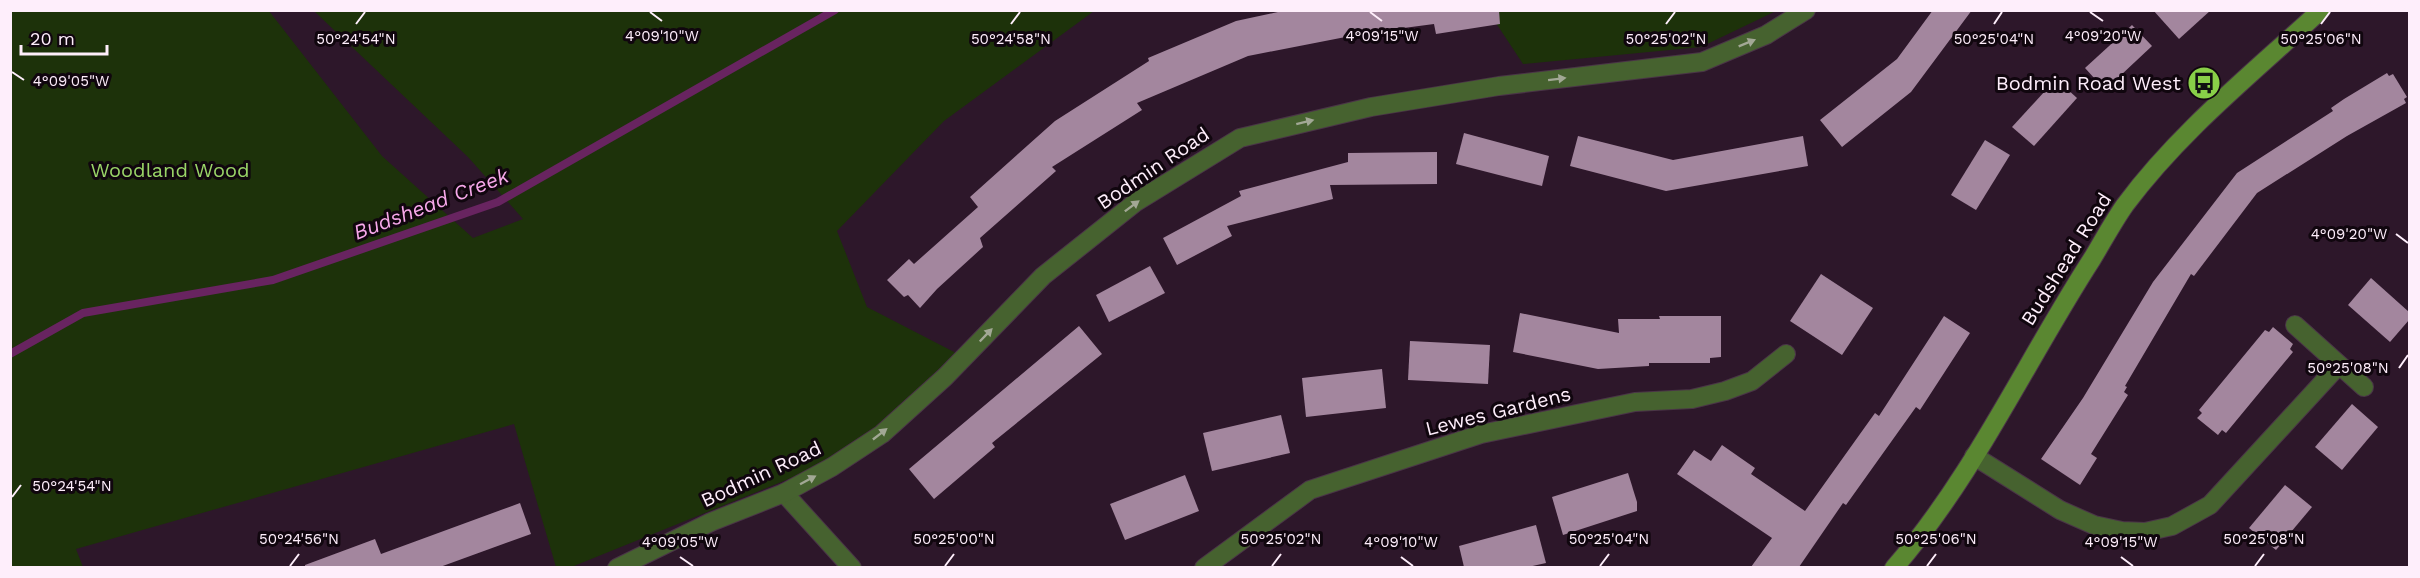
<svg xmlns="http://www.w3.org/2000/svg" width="2420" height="578" font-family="'Work Sans',sans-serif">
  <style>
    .green { fill: #1d320a }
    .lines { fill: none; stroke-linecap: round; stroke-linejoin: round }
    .stream { stroke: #682460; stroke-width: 8 }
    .building { fill: #a3869e }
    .street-casing { stroke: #4a3547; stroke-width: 20 }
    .secondary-casing { stroke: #4a3547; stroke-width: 20 }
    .street { stroke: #46622f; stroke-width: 18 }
    .secondary { stroke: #5a8731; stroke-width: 18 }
    .oneway { fill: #a2a895 }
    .ticks { fill: none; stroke: #feeefb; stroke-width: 2 }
    .labels { text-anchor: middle; stroke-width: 6; stroke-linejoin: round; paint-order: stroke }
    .poi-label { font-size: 20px; fill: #feeefb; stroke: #10060e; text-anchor: end }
    .street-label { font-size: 20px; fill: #feeefb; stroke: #10060e }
    .park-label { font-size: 20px; fill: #9ad668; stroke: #10060e }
    .water-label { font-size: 21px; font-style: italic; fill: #f7a8ea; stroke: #10060e }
    .ticks-label { font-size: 15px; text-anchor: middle; fill: #feeefb; stroke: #10060e; stroke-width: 6; stroke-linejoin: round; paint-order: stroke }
  </style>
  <rect width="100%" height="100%" fill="#2d172a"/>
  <g class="green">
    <path d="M10,11h259l113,145 91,82 50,-19 -55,-62 -154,-146h780l-150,110 -107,110 30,76 89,46 -103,100 -284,115 -13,-1 -42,-143 -438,125 7,18h-72z"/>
    <path d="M1488,11h288l-75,36 -178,17z"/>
  </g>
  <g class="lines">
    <path class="stream" d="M10,354l73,-41 190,-33 225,-78 337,-192"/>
  </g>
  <g class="building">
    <path d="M1287,10h212l1,14 -64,10 -2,-10 -68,9 -118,23 -111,47 5,7 -90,57 4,4 -76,67 3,9 -46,42 -17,19 -12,-13 -4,2 -17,-17 22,-21 5,5 64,-57 -8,-10 85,-76 94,-60 -1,-3 88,-37z"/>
    <path d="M1933,10h39l-61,82 -69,55 -22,-27 77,-61z"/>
    <path d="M2153,10h58l-32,29z"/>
    <path d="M2132,25l20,21 -47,44 -20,-22z"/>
    <path d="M2387,73l2,3 4,-2 14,23 -3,2 2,4 -59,33 -90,57 -63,83 -3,-2 -66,112 2,1 -3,5 4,3 -37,59 6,4 -17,27 -39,-26 42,-61 70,-116 84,-109 96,-62 -2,-3 13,-9z"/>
    <path d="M2056,79l21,19 -43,48 -22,-19z"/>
    <path d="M1464,133l85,23 -7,30 -86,-22z"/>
    <path d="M1578,136l95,24 130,-24 5,30 -142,25 -96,-25z"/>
    <path d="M1985,140l25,15 -34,55 -25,-15z"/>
    <path d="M1437,152v32l-107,1 3,14 -106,27 5,10 -55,29 -14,-27 78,-42 -2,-5 109,-29v-9z"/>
    <path d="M1150,266l15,27 -56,29 -13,-27z"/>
    <path d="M1821,274l52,34 -31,47 -52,-34z"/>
    <path d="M2371,278l38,34v8l-19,22 -42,-37z"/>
    <path d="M1520,313l99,20 -1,-14h42l-1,-3h62v41l-11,1v5h-61v3l-51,3 -85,-17z"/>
    <path d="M1944,316l26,17 -50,77 -4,-3 -70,98 -3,-2 -44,64h-48l21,-29 -95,-64 17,-24 17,11 11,-16 33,23 -4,6 54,37 70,-98 4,3z"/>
    <path d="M1079,326l23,28 -110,89 3,4 -61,52 -25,-30z"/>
    <path d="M2273,327l20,17 -3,5 3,3 -67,81 -4,-3 -4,5 -21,-17 5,-5 -3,-3 66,-80 4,2z"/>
    <path d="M1410,341l80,4 -2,39 -80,-4z"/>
    <path d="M1382,369l4,39 -80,9 -4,-39z"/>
    <path d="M2352,404l26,23 -36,43 -27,-23z"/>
    <path d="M1281,415l9,38 -78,18 -9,-38z"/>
    <path d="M1628,473l9,29v9l-74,24 -11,-38z"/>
    <path d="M1185,475l14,36 -74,29 -15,-36z"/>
    <path d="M2285,485l27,22 -36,43 -27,-22z"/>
    <path d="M520,503l11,31 -91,33h-135v-2l70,-26 6,15z"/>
    <path d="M1536,525l10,38 -18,4h-64l-5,-21z"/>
  </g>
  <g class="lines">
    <defs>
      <g id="street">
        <path d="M2295,325l69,62"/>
        <path d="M1974,456l86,54 34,15 28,6 23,1 27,-6 38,-21 128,-139"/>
        <path d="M784,493l68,75"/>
        <path d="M617,568l94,-46 73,-29 48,-26 50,-33 63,-57 98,-101 93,-74 104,-64 131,-31 128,-21 203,-24 64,-27 40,-25"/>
        <path d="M1204,568l106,-78 171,-56 154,-32 57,-3 33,-8 27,-10 34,-27"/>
      </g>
      <path id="secondary" d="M1894,568c80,-92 132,-207 198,-309 11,-18 21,-37 33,-54 55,-74 128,-132 196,-195"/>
    </defs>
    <use href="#street" class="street-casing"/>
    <use href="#secondary" class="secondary-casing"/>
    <use href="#street" class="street"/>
    <use href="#secondary" class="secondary"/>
  </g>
  <defs><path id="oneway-solid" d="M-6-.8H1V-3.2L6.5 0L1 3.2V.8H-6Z" transform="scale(1.5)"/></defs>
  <g class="oneway">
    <use href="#oneway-solid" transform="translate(1747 43) rotate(-22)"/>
    <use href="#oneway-solid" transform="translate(1557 79) rotate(-7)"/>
    <use href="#oneway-solid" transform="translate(1305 122) rotate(-14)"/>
    <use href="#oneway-solid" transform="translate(1132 206) rotate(-37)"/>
    <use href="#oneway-solid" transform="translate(986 335) rotate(-46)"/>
    <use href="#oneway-solid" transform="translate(880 434) rotate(-38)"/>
    <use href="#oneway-solid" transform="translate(808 480) rotate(-28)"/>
  </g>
  <path class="ticks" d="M650,12l12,9M1370,12l12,9M2090,12l13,9M356,24l9,-12M1011,24l9,-12M1666,24l9,-12M1994,24l8,-12M2321,24l9,-12M12,72l12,8M2396,234l12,9M2399,368l9,-13M12,497l9,-12M680,557l13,9M1401,557l12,9M2121,557l12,9M290,566l9,-12M945,566l9,-12M1272,566l9,-12M1600,566l9,-12M1927,566l9,-12M2255,566l9,-12"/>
  <defs>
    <symbol id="bus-disc" viewBox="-11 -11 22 22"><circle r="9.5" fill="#89cf48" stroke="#10060e"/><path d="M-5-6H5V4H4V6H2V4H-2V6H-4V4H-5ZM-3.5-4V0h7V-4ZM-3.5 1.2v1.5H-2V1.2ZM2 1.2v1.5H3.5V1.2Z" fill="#111"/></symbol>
  </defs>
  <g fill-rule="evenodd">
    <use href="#bus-disc" x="2185" y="64" width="38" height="38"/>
  </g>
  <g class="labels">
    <g class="poi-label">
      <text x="2181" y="90">Bodmin Road West</text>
    </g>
    <g class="street-label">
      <text transform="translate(1153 168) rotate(-34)" y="7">Bodmin Road</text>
      <text transform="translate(2066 259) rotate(-58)" y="7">Budshead Road</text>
      <text transform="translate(1498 411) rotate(-14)" y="7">Lewes Gardens</text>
      <text transform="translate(761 474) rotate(-25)" y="7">Bodmin Road</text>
    </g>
    <g class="park-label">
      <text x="170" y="177">Woodland Wood</text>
    </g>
    <g class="water-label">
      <text transform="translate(431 204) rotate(-21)" y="7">Budshead Creek</text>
    </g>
  </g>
  <g class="ticks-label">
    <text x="1382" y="41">4°09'15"W</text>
    <text x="662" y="41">4°09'10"W</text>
    <text x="2103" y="41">4°09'20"W</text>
    <text x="1666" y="44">50°25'02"N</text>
    <text x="1994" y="44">50°25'04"N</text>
    <text x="2321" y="44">50°25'06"N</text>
    <text x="356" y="44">50°24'54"N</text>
    <text x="1011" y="44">50°24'58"N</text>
    <text x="71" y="86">4°09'05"W</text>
    <text x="2349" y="239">4°09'20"W</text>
    <text x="2348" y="373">50°25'08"N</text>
    <text x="72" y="491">50°24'54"N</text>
    <text x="299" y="544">50°24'56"N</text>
    <text x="954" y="544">50°25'00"N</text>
    <text x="1281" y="544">50°25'02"N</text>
    <text x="1609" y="544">50°25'04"N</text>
    <text x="1936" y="544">50°25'06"N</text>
    <text x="2264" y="544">50°25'08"N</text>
    <text x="680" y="547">4°09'05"W</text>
    <text x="1401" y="547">4°09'10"W</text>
    <text x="2121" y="547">4°09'15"W</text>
  </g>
  <rect width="2420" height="578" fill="none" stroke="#feeefb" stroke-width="24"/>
  <path d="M21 45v9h86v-9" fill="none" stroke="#feeefb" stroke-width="3"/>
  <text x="30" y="45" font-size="18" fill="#feeefb" stroke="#10060e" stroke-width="4.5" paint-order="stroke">20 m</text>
</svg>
